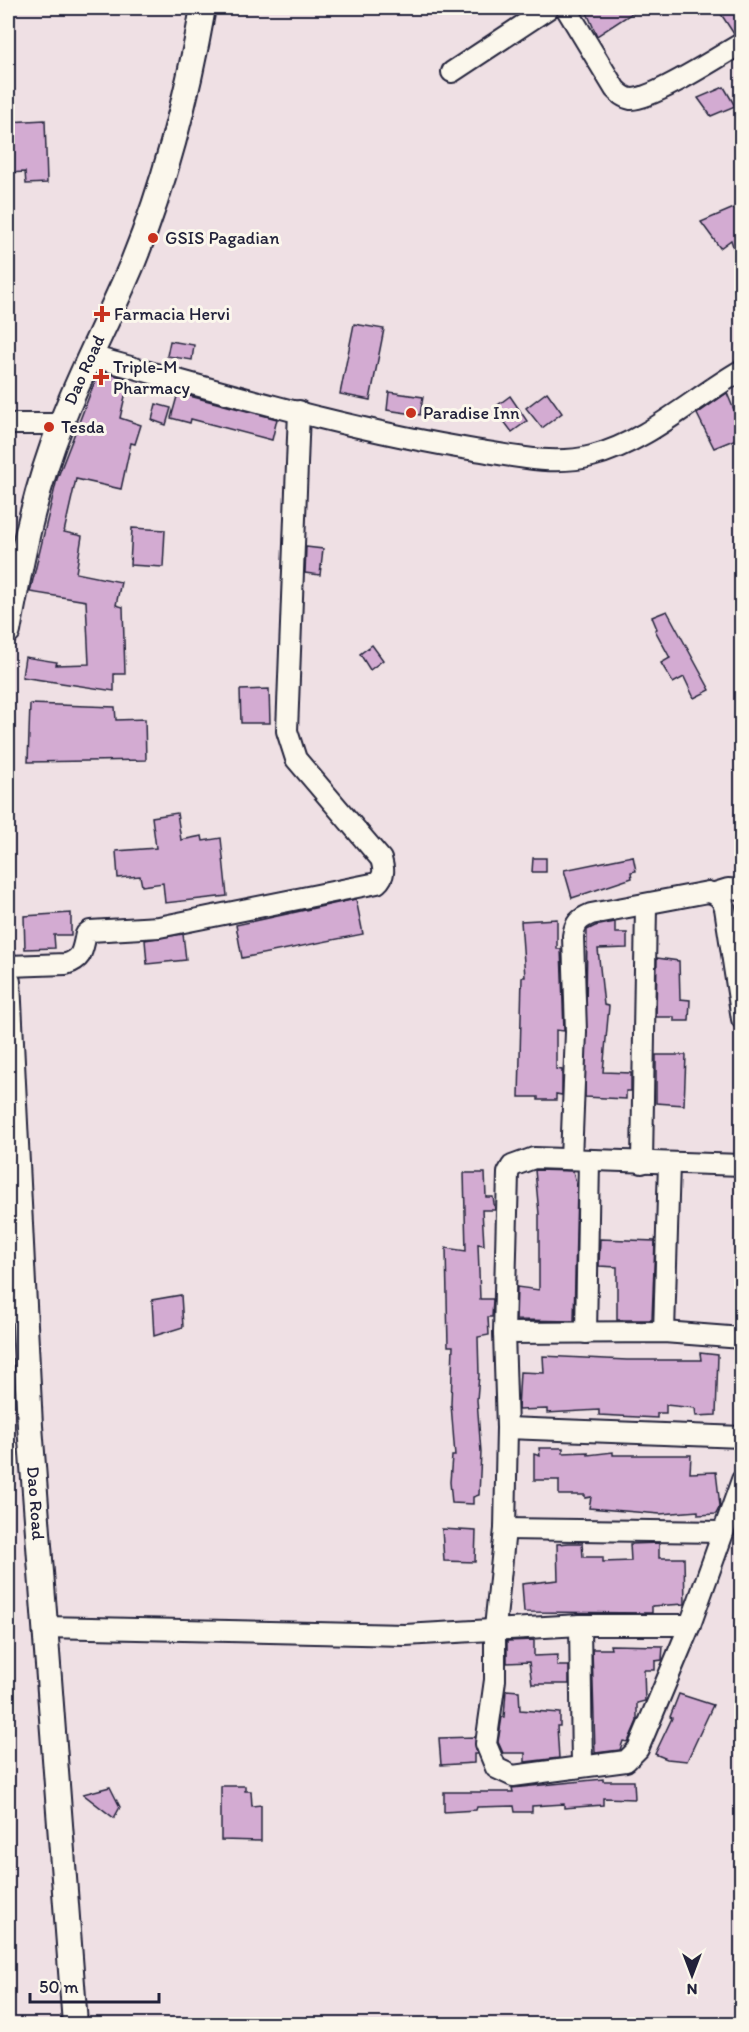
<svg xmlns="http://www.w3.org/2000/svg" width="749" height="2032" font-family="Itim,sans-serif">
  <style>
    .building { fill: #d3abd2; stroke: #22223b; stroke-width: 1.5 }
    .lines { fill: none; stroke-linecap: round; stroke-linejoin: round }
    .minor-casing { stroke: #22223b; stroke-width: 24 }
    .tertiary-casing { stroke: #22223b; stroke-width: 28 }
    .minor { stroke: #fbf7ec; stroke-width: 20 }
    .tertiary { stroke: #fbf7ec; stroke-width: 24 }
    .poi-dot { fill: #c8321e; stroke: #fbf7ec; stroke-width: 2 }
    .labels { text-anchor: middle; stroke-width: 6; stroke-linejoin: round; paint-order: stroke }
    .poi-label { font-size: 18px; fill: #22223b; stroke: #fbf7ec; text-anchor: start }
    .street-label { font-size: 18px; fill: #22223b; stroke: #fbf7ec }
  </style>
  <rect width="100%" height="100%" fill="#efe0e4"/>
  <filter id="ink" filterUnits="userSpaceOnUse"><feTurbulence type="fractalNoise" baseFrequency=".0167" numOctaves="2"/><feDisplacementMap in="SourceGraphic" scale="12" xChannelSelector="R" yChannelSelector="G"/><feConvolveMatrix kernelMatrix="1 2 1 2 8 2 1 2 1" color-interpolation-filters="sRGB"/></filter>
  <g filter="url(#ink)">
    <g class="building">
      <path d="M585,8h55l-43,28z"/>
      <path d="M717,8h24v23l-7,3z"/>
      <path d="M724,87l11,19 -24,10 -13,-18z"/>
      <path d="M45,120l2,63 -21,1 -1,-12 -17,1v-51z"/>
      <path d="M741,205v56l-3,1 -7,-22 -11,8 -19,-26z"/>
      <path d="M354,324l30,5 -14,71 -30,-6z"/>
      <path d="M170,341l24,4 -2,15 -25,-4z"/>
      <path d="M99,371l30,8 -9,39 21,7 -6,19 -4,-1 -10,46 -45,-10 -12,53 18,4 -6,37 45,9 -5,23 7,2 2,67h-11v17l-92,-14 3,-20 32,5 -1,3 33,-1 -3,-63 -56,-9 27,-113z"/>
      <path d="M389,392l34,5 -3,18 -33,-5z"/>
      <path d="M547,392l15,21 -20,15 -16,-20z"/>
      <path d="M178,393l99,26 -5,21 -81,-21 -1,4 -19,-5z"/>
      <path d="M727,393l14,34v10l-27,11 -17,-34z"/>
      <path d="M510,396l17,25 -15,11 -18,-24z"/>
      <path d="M156,404l15,4 -5,17 -14,-5z"/>
      <path d="M132,528l33,2 -2,37 -33,-2z"/>
      <path d="M306,547l17,2 -3,26 -15,-2z"/>
      <path d="M667,611l43,79 -16,8 -10,-21 -11,6 -12,-20 9,-5 -15,-28 2,-1 -5,-12z"/>
      <path d="M372,645l11,15 -13,10 -10,-16z"/>
      <path d="M269,689l1,34h-29l-1,-33z"/>
      <path d="M30,704l85,3 1,13 29,-1 1,41 -118,2z"/>
      <path d="M177,813l4,27 21,-4 1,5 18,-3 6,58 -62,7 -2,-20 -21,3 -2,-10 -22,2 -2,-27 40,-3 -4,-31z"/>
      <path d="M633,856l3,15 -5,1 1,6 -60,20 -8,-28z"/>
      <path d="M533,858h13v14h-14z"/>
      <path d="M356,899l7,35 -121,24 -6,-33z"/>
      <path d="M71,913v22h-17l1,13 -30,1 -1,-33z"/>
      <path d="M557,919v30h4l3,82 -8,-1v39l6,1v25l-6,-1v6h-18v-3h-19l3,-120h3l-4,-56z"/>
      <path d="M615,922v11h12v15l-29,1 6,56 5,1 -6,66 28,1v18h-5v8l-41,-2 2,-167 8,-4z"/>
      <path d="M183,934l3,26 -39,4 -2,-24z"/>
      <path d="M657,958l22,3 1,38 10,1 -1,21h-15v-4h-18z"/>
      <path d="M656,1055h30l-2,50 -28,-2z"/>
      <path d="M535,1170l38,1 4,16 -3,134 -58,-1 1,-33 22,3v-76z"/>
      <path d="M464,1173h21l1,24h7l2,13h-13l2,35 -6,-1 2,55h13l-1,18h-4l1,18 -11,2 1,38 -2,25 4,52 -2,43 -6,2v7l-21,-1 -2,-21 2,-26h3l-4,-52 2,-58h-5l-2,-98 20,3z"/>
      <path d="M600,1239l55,2 -3,79h-35v-53l-18,-1z"/>
      <path d="M181,1295l2,32 -29,9 -2,-36z"/>
      <path d="M700,1353l18,2 -2,60 -20,1 -1,-8 -29,-3v8h-9v5l-58,-3v-5l-52,3v-4l-29,1 2,-38 24,1 -1,-17 84,4h74z"/>
      <path d="M539,1448h24v5l25,-1v3l25,-3v3h78l-1,18 26,-1 4,34 -4,8 -18,1v-4l-38,3 -71,-6 2,-11 -6,1v-3h-26v-15h-25v-26l6,2z"/>
      <path d="M442,1529l34,2 -1,31 -31,-1z"/>
      <path d="M569,1543h13l1,14h20v5l28,-1 -1,-17 29,-1v15h25l1,46 -33,2v7l-128,-1 -2,-28 36,-4 -1,-36z"/>
      <path d="M534,1640v16l24,-1 -1,11h12v18h-37l-3,-22 -22,1v-22z"/>
      <path d="M610,1645l53,1 -1,14 -7,1v9h-11l1,31 -8,2v18l-9,21 -5,-1 -3,9 -25,3 -3,-104h19z"/>
      <path d="M506,1690l13,1 1,19 40,3v13h-3l2,32 -34,4v-9h-22l-5,-11 4,-25h2z"/>
      <path d="M679,1694l34,11 -26,56 -20,-2 -12,-5 17,-36 -2,-1z"/>
      <path d="M475,1737l2,17h-3v9l-33,2 -2,-27z"/>
      <path d="M603,1779v2h31l1,18 -32,-1v7l-39,3v-4l-32,2v6h-17l-1,-6 -37,1 -1,3 -32,2v-20h69l-1,-4z"/>
      <path d="M221,1786h24v5h6l1,15 9,-1v36l-40,-1z"/>
      <path d="M110,1787l10,20 -6,11 -31,-24z"/>
    </g>
    <g class="lines">
      <defs>
        <g id="minor">
          <path d="M566,8l49,81c5,5 9,9 16,10 21,1 89,-43 111,-56"/>
          <path d="M452,72l97,-64"/>
          <path d="M90,356c127,34 254,73 385,94 37,6 79,16 117,6 55,-14 101,-58 150,-86"/>
          <path d="M8,424h53"/>
          <path d="M715,893l13,-4 14,1"/>
          <path d="M8,966l58,-2c17,-5 16,-14 20,-30l4,-3 69,-4 218,-44c8,-7 7,-14 4,-24l-85,-100 -9,-28 12,-320"/>
          <path d="M571,1159l5,-127 -3,-96c2,-13 6,-17 18,-22l117,-22c10,2 14,7 17,16l17,111"/>
          <path d="M642,1163l4,-258"/>
          <path d="M742,1165l-208,-7 -22,8 -4,7 -4,160 3,95 -2,101 -10,99v52l-9,64 10,24 17,8 113,-15 12,-12 52,-124 52,-145"/>
          <path d="M664,1332l5,-169"/>
          <path d="M504,1333l160,-1 78,6"/>
          <path d="M586,1333l3,-173"/>
          <path d="M507,1428l235,9"/>
          <path d="M505,1529l218,3"/>
          <path d="M580,1625l2,140"/>
          <path d="M45,1627l360,8 175,-10h110"/>
        </g>
        <g id="tertiary">
          <path id="s1" d="M8,631c13,-70 26,-140 53,-207 21,-55 49,-107 72,-162 33,-81 55,-169 70,-254"/>
          <path id="s2" d="M8,982l22,444 45,598"/>
        </g>
      </defs>
      <use href="#minor" class="minor-casing"/>
      <use href="#tertiary" class="tertiary-casing"/>
      <use href="#minor" class="minor"/>
      <use href="#tertiary" class="tertiary"/>
    </g>
  </g>
  <g class="poi-dot">
    <circle cx="153" cy="238" r="6"/>
    <path d="M99 305h6v6h6v6h-6v6h-6v-6h-6v-6h6z"/>
    <path d="M98 368h6v6h6v6h-6v6h-6v-6h-6v-6h6z"/>
    <circle cx="411" cy="413" r="6"/>
    <circle cx="49" cy="427" r="6"/>
  </g>
  <g class="labels">
    <g class="poi-label">
      <text x="165" y="244">GSIS Pagadian</text>
      <text x="114" y="320">Farmacia Hervi</text>
      <text x="113" y="373">Triple-M<tspan x="113" dy="21">Pharmacy</tspan></text>
      <text x="423" y="419">Paradise Inn</text>
      <text x="61" y="433">Tesda</text>
    </g>
    <g class="street-label">
      <text dy="6" stroke="none"><textPath href="#s1" startOffset="273">Dao Road</textPath></text>
      <text dy="6" stroke="none"><textPath href="#s2" startOffset="522">Dao Road</textPath></text>
    </g>
  </g>
  <rect width="749" height="2032" fill="none" stroke="#fbf7ec" stroke-width="30"/>
  <rect x="15" y="15" width="719" height="2002" fill="none" stroke="#22223b" stroke-width="2" filter="url(#ink)"/>
  <g transform="translate(692 1975) rotate(180)" stroke="#fbf7ec" stroke-width="4.5" paint-order="stroke">
  <path d="M0-4.5L10 22L0 15L-10 22Z" fill="#22223b"/>
  <text y="-9" font-size="16" font-weight="bold" text-anchor="middle" fill="#22223b">N</text>
  </g>
  <path d="M30 1993v9h129v-9" fill="none" stroke="#22223b" stroke-width="3"/>
  <text x="39" y="1993" font-size="18" fill="#22223b" stroke="#fbf7ec" stroke-width="4.5" paint-order="stroke">50 m</text>
</svg>
